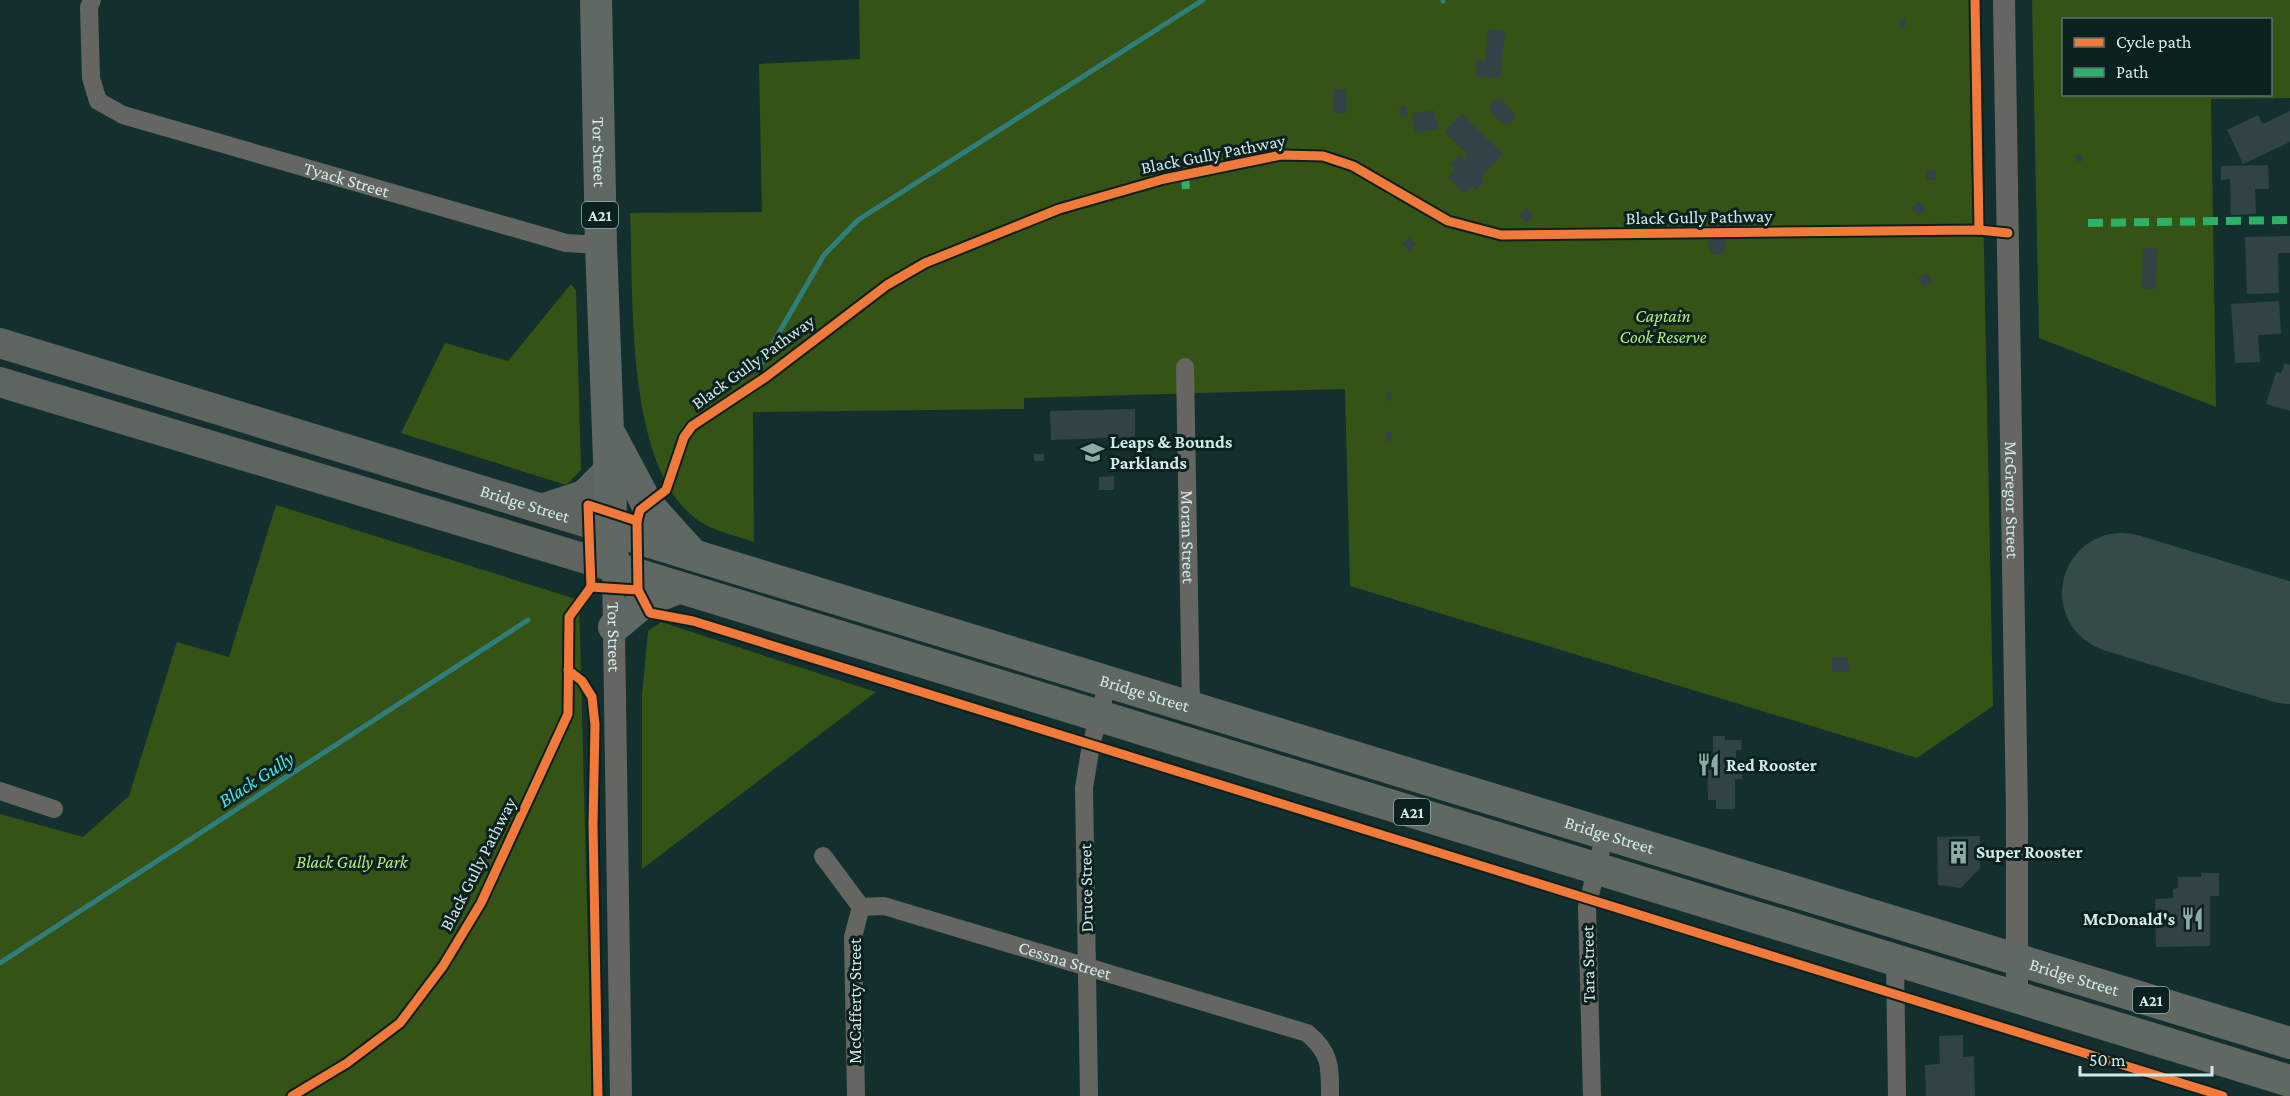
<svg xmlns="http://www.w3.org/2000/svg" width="2290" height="1096" font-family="'Crimson Pro',serif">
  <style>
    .green { fill: #345315; fill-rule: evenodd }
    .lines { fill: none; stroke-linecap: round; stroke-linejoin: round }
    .stream { stroke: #2f7e7b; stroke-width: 5 }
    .runway { stroke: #354b4a; stroke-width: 120 }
    .building { fill: #324348 }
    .minor { stroke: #656662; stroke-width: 18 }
    .tertiary { stroke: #656662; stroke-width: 22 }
    .primary { stroke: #5e6561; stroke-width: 30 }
    .trunk { stroke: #606864; stroke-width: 32 }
    .quiet { stroke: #2db169; stroke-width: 8; stroke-dasharray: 15 8; stroke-linecap: butt }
    .cycleway-casing { stroke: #0c201f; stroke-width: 13 }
    .cycleway { stroke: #f17a3a; stroke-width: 9 }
    .labels { text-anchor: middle; stroke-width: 6; stroke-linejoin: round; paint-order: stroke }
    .shield { fill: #0c201f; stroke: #95adac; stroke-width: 1.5 }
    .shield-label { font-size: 16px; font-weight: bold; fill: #d0eae8 }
    .street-label { font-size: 18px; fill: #d0eae8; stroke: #0c201f }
    .park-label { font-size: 18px; font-style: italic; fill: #b2ee75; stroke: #0c201f }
    .poi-label { font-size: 18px; font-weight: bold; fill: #d0eae8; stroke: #0c201f; text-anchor: start }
    .water-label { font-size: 20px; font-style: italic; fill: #44e8e1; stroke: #0c201f }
  </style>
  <rect width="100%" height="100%" fill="#13302f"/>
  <g class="green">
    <path d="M859,0h1120l14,706 -76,52 -567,-172 -5,-197 -321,9v11l-271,3 1,130c-17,-6 -40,-11 -55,-21 -75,-52 -65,-226 -69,-308l132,-1 -3,-148 101,-5z"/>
    <path d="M2032,0h258v98l-79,1 5,308 -177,-69zM2064,20h206v74h-206z"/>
    <path d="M571,284l5,6 5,180 -15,15 -165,-52 44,-90 63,18z"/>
    <path d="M276,505l303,95 13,496h-592v-282l83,23 46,-41 48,-154 52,15z"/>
    <path d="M661,622l215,70 -234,177v-174l6,-64z"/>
  </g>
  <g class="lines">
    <g class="stream">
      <path d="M1443,0v1"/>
      <path d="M758,369l66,-114 34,-35 345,-220"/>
      <path d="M0,963l528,-343"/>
    </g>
    <path class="runway" d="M2122,593l168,51"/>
  </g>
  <g class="building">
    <rect x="1900" y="19" width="5" height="9"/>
    <path d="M1488,29l17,2 -5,47 -24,-2 1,-16 8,1z"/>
    <path d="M1334,89h12l1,24h-13z"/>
    <path d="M1495,100l7,1 11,11 2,7 -6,6 -7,-2 -11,-10 -2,-7z"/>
    <path d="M1406,106l2,9 -7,1 -2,-9z"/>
    <path d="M1434,110l4,19 -23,4 -3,-19z"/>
    <path d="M2290,111v31l-47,22 -16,-34 31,-15 5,9z"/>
    <path d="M1462,114l41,40 -22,23 4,4 -9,9 -4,-4 -8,8 -17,-17 8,-8 -5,-4 10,-10 4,5 4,-5 -24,-24z"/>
    <path d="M2083,154v7l-7,1 -1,-7z"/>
    <path d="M2268,165l1,24h-14l1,25 -25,1 -1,-36 -9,1v-14z"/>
    <rect x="1926" y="170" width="10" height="10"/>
    <path d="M1919,201l7,7 -7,8 -8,-8z"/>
    <path d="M1526,208l8,8 -8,7 -7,-8z"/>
    <path d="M2290,236v17h-12l1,40 -32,1 -2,-57z"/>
    <circle cx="1717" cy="246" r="9"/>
    <path d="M1409,237l7,7 -7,7 -7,-7z"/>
    <path d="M2143,248h14l-1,41h-14z"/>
    <path d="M1927,273l5,8 -9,6 -5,-9z"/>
    <path d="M2279,301l2,33 -23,1 2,27 -25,1 -4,-59z"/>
    <path d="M2285,363l5,2v46l-24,-7 10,-32 5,1z"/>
    <path d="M1387,392h5v9l-5,-1z"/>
    <path d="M1135,409v28l-84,3 -1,-29z"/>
    <rect x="1386" y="432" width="5" height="9"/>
    <rect x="1034" y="454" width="10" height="7"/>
    <path d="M1114,476v14h-15v-13z"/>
    <path d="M1832,657h16l1,15h-17z"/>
    <path d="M1713,736h12v4h17l-1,10h-5v18h6v11h-7v30h-19v-9h-8l-1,-39h6z"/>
    <path d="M1980,836v32l-19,20 -23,-3 -1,-48z"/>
    <path d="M2201,873h18v23h-9v50l-54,1 -1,-48 18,-1v-9l5,-1v-11h23z"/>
    <path d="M1963,1035v22l11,-1 1,40h-49l-1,-31 15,-1 -1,-28z"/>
  </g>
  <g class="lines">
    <g class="minor">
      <path id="s1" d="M92,0l-3,7 2,71 7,23 25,14 443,128 35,2"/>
      <path id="s2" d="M1185,367l6,340"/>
      <path d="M0,791l54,18"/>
      <path d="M823,856l38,51"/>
      <path id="s3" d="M861,907l23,-1 423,127c24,20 23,33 23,63"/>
      <path d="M1895,960l2,136"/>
      <path d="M856,1096l-3,-159 8,-30"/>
      <path d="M1089,1096l-5,-308 7,-43 17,-63"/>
      <path d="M1592,1096l-5,-189 18,-73"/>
    </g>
    <g class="tertiary">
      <path id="s4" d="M2004,0l13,816v182"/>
      <path id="s5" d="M613,567l8,529"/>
    </g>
    <g class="primary">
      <path id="s6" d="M0,343l611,187"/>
      <path d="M0,382l613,185"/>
      <path d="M544,508l40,-13 24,-24"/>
    </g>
    <g class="trunk">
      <path id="s7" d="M596,0l5,245 12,322 1677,514"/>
      <path d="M611,436l36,68 46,51"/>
      <path id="s8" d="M611,530l1679,513"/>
      <path d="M614,627l30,-25 34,-14"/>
    </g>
    <g class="quiet">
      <path d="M1185,174l1,16"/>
      <path d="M2088,223l202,-3"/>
    </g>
    <defs>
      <g id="cycleway">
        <path d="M1975,0l4,230"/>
        <path d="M591,587l47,3 -1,-69 3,-11 26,-20 18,-53 8,-11 74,-49 121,-92 38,-22 134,-54 105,-30 117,-24 42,1 30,10 95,55 53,14 478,-5 29,3"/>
        <path d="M591,587l-3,-82 49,16"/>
        <path d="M638,590l12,23 43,8 1530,475"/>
        <path d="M568,670l14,11 10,16 3,28 -2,100 5,271"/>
        <path d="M292,1096l55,-33 53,-40 43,-57 38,-63 87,-189 1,-97 22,-30"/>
      </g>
    </defs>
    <use href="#cycleway" class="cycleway-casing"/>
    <use href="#cycleway" class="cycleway"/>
  </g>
  <defs>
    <symbol id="school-bare" viewBox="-9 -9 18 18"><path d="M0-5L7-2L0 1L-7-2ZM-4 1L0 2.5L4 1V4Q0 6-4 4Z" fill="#8ea9a7" stroke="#0c201f" stroke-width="2.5" paint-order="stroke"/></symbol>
    <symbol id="restaurant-bare" viewBox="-9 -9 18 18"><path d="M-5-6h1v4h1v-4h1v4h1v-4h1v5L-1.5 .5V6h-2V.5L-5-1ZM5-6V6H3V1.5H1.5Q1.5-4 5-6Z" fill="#8ea9a7" stroke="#0c201f" stroke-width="2.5" paint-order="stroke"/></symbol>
    <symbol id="building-bare" viewBox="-9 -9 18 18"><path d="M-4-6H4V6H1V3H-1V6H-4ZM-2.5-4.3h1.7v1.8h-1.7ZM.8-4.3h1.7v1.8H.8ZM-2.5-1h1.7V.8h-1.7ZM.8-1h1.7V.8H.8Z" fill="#8ea9a7" stroke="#0c201f" stroke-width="2.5" paint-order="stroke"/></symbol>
  </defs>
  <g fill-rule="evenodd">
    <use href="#school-bare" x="1076" y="436" width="33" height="33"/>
    <use href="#restaurant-bare" x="1692" y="748" width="33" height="33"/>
    <use href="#building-bare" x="1942" y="836" width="33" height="33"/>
    <use href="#restaurant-bare" x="2176" y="902" width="33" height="33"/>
  </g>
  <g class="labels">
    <g class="shield">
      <rect x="582" y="202" width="36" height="26" rx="4.5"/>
      <rect x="1394" y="799" width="36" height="26" rx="4.5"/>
      <rect x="2133" y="987" width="36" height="26" rx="4.5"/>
    </g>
    <g class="shield-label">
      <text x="600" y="221">A21</text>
      <text x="1412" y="818">A21</text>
      <text x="2151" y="1006">A21</text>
    </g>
    <g class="street-label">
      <text dy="6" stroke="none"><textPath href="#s7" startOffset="152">Tor Street</textPath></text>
      <text transform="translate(1213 154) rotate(-11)" y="6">Black Gully Pathway</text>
      <text dy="6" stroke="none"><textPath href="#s1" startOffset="364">Tyack Street</textPath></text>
      <text transform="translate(1699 217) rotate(-1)" y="6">Black Gully Pathway</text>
      <text transform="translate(753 362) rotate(-36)" y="6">Black Gully Pathway</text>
      <text dy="6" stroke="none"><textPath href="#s4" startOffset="500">McGregor Street</textPath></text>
      <text dy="6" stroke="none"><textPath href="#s6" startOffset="549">Bridge Street</textPath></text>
      <text dy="6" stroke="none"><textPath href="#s2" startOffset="170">Moran Street</textPath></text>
      <text dy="6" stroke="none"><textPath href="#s5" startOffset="70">Tor Street</textPath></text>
      <text dy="6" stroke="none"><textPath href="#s8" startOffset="558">Bridge Street</textPath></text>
      <text dy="6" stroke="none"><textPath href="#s8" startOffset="1044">Bridge Street</textPath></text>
      <text transform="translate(478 864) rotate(-63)" y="6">Black Gully Pathway</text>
      <text transform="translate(1086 888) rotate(-91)" y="6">Druce Street</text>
      <text dy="6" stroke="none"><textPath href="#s3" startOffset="212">Cessna Street</textPath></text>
      <text transform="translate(1588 964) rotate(-91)" y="6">Tara Street</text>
      <text dy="6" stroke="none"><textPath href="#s8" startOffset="1530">Bridge Street</textPath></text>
      <text transform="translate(855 1001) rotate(-90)" y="6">McCafferty Street</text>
    </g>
    <g class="park-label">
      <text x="1663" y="322">Captain<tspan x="1663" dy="21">Cook Reserve</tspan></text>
      <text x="352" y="868">Black Gully Park</text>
    </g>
    <g class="poi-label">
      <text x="1110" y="448">Leaps &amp; Bounds<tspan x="1110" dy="21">Parklands</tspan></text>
      <text x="1726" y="771">Red Rooster</text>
      <text x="1976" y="858">Super Rooster</text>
      <text x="2175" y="925" text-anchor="end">McDonald's</text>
    </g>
    <g class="water-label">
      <text transform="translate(256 779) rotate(-33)" y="7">Black Gully</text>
    </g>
  </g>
  <rect x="2062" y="18" width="210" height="78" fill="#0c201f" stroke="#5a716f" stroke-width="1.5"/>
  <rect x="2074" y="38" width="30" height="9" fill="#f17a3a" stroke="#5a716f" stroke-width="1.5"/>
  <text x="2116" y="48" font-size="18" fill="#d0eae8">Cycle path</text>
  <rect x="2074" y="68" width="30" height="9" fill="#2db169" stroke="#5a716f" stroke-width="1.5"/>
  <text x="2116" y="78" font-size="18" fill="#d0eae8">Path</text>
  <path d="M2080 1066v9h132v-9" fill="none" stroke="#d0eae8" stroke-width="3"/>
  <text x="2089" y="1066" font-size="18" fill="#d0eae8" stroke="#0c201f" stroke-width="4.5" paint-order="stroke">50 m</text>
</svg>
